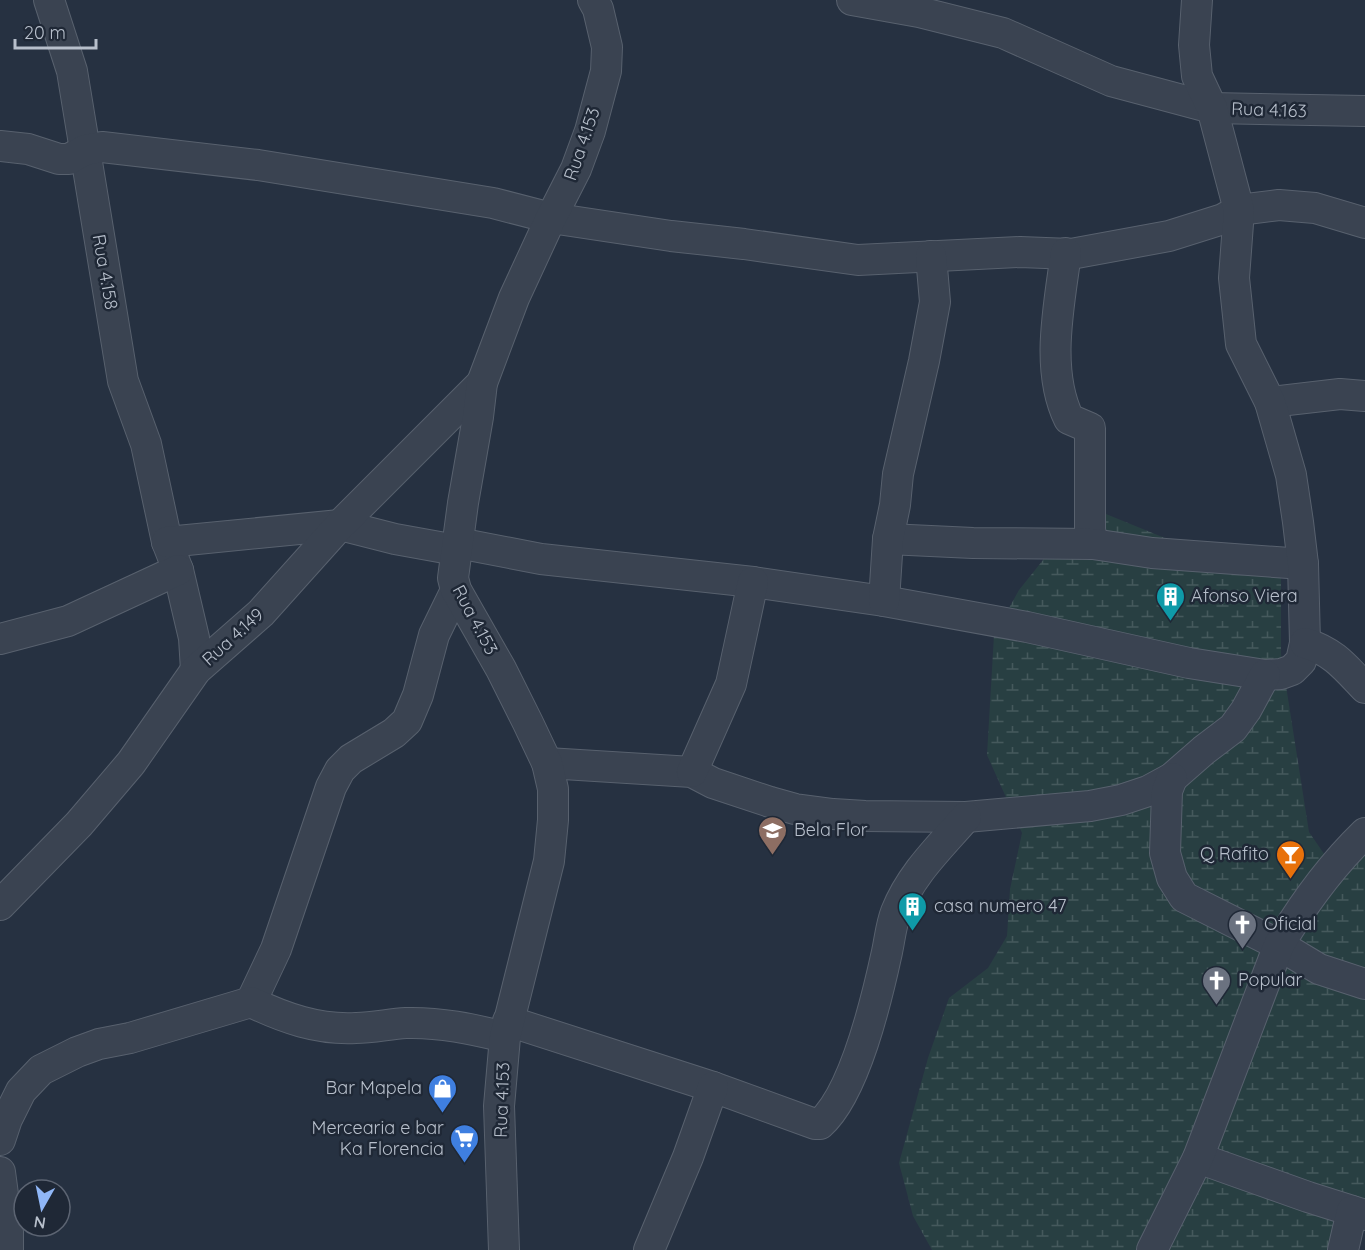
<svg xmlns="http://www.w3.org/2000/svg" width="1365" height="1250" font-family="Quicksand,sans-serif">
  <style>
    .wetland { fill: url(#wetland-marsh) }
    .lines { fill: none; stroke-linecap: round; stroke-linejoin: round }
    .minor-casing { stroke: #58616e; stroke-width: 32 }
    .minor { stroke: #3a4351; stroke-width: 30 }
    .labels { text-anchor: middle; stroke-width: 5; stroke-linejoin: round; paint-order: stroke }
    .street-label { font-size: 18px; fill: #b7bfcb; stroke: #1f2836 }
    .poi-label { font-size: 18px; fill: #b7bfcb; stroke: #1f2836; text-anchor: start }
  </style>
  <defs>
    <pattern id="wetland-marsh" width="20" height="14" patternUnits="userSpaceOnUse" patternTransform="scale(1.5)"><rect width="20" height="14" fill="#283f42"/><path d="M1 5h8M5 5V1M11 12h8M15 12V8" fill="none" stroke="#45595c"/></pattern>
  </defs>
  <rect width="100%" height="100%" fill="#263141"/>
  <path class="wetland" d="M1106,514l103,42 72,16v82l28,178 31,45 25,-28v369l-27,32h-406l-19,-34 -14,-53 29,-105 21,-60 39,-30 19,-32 3,-47 12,-56 -35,-78 7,-120 25,-45 36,-45z"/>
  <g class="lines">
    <defs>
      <g id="minor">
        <path d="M49,0l23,71 51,310 23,63 21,98 11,28 16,68 2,32"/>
        <path d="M852,0l67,12 84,21 108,48 101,27 153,3"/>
        <path d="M0,146l28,3 31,10h10l16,-9 17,-3 156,18 235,38 58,15 120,18 73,8 114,16 162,-8 51,2 98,-18 54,-17 16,-9 40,-5 36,3 50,15"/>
        <path d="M1066,253c-7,53 -21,117 3,166l21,9v102l3,14"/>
        <path d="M1270,402l70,-8 25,2"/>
        <path d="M888,539l85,4 120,1 59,9 151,11"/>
        <path d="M167,542l173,-17 55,14 61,11"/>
        <path d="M458,543l83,16 212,23 131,19 143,26 162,36 76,12 16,-1 11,-4 9,-9 4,-18 -2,-79 -5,-42 -7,-47 -21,-73 -29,-58 -7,-66 5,-68 -27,-102 -15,-32 -3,-31 3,-45"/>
        <path d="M884,601l4,-62 7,-34 3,-31 26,-113 11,-59 -4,-46"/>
        <path d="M0,639l68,-18 110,-51"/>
        <path d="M1305,643c29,9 40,24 60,45"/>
        <path d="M547,763l145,9 21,11 57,19 25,7 38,5 32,2 101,1 124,-11 31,-6 27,-9 24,-13 32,-28 29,-22 13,-18 19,-35"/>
        <path d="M692,772l39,-88 22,-102"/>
        <path d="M1172,778l-5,13 -2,62 7,25 12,19 95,48 40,24 46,15"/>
        <path d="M0,905l79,-81 52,-61 65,-93 65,-57 79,-88 142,-142"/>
        <path d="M251,1002l25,-53 55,-162 9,-17 11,-11 43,-26 13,-12 11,-26 16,-60 22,-45"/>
        <path d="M508,1021l205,66 102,37h5c35,-31 57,-126 67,-172 3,-14 4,-27 9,-40 15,-38 44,-65 70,-95"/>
        <path d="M0,1140l7,-21 14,-28 20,-21 36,-18 22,-8 31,-6 121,-36c33,16 67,28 105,26 17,0 33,-4 50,-5 34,-1 66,6 99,14"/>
        <path d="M1198,1158l110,39 57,18"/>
        <path d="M0,1172l8,60v18"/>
        <path d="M504,1250l-5,-144 6,-69 44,-176 4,-41v-31l-6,-26 -19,-40 -27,-54 -45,-79 -3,-12 10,-75 15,-86 4,-34 32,-85 37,-80 25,-49 14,-38 16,-60 1,-24 -9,-38 -5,-9"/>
        <path d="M649,1250l39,-93 25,-70"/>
        <path d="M1152,1250l46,-92 81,-213c24,-41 52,-79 86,-112"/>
        <path d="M1343,1250l9,-39"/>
      </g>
    </defs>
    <use href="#minor" class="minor-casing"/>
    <use href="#minor" class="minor"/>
  </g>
  <defs>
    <symbol id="building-pin" viewBox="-11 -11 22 30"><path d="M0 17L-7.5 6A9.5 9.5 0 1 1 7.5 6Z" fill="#0f9aa8" stroke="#1f2836"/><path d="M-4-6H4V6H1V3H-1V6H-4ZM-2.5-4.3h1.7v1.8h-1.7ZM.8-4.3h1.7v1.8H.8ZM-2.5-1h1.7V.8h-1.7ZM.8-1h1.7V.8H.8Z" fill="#fff"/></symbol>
    <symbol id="school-pin" viewBox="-11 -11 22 30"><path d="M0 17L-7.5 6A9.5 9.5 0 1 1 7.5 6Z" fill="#8d6e63" stroke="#1f2836"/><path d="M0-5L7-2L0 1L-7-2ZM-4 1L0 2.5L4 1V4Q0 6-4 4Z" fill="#fff"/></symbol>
    <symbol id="bar-pin" viewBox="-11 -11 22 30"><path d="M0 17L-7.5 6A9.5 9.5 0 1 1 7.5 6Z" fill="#e8710a" stroke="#1f2836"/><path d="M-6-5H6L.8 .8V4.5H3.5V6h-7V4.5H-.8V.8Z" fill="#fff"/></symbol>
    <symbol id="church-pin" viewBox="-11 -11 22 30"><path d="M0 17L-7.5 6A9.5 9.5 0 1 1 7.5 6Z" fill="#6b7280" stroke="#1f2836"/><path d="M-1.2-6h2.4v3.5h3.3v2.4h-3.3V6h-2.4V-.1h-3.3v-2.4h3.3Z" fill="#fff"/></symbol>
    <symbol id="shop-pin" viewBox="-11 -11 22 30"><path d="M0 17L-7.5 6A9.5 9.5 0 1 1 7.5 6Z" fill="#3f7fe0" stroke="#1f2836"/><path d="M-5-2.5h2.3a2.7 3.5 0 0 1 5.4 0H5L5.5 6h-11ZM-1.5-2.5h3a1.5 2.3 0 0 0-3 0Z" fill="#fff"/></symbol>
    <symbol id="supermarket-pin" viewBox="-11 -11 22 30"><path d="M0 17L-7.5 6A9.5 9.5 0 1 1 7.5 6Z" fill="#3f7fe0" stroke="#1f2836"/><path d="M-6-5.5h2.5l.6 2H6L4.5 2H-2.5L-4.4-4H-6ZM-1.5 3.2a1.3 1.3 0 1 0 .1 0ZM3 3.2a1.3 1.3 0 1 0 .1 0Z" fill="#fff"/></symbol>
  </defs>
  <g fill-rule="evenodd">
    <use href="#building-pin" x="1154" y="580" width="33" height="45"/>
    <use href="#school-pin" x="756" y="814" width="33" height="45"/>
    <use href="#bar-pin" x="1274" y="838" width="33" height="45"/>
    <use href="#building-pin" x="896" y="890" width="33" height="45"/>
    <use href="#church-pin" x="1226" y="908" width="33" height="45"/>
    <use href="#church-pin" x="1200" y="964" width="33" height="45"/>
    <use href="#shop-pin" x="426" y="1072" width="33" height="45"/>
    <use href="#supermarket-pin" x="448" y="1122" width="33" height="45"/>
  </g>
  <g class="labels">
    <g class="street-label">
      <text transform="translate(1269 110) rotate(2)" y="6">Rua 4.163</text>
      <text transform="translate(582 144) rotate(-71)" y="6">Rua 4.153</text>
      <text transform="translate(105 272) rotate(80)" y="6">Rua 4.158</text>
      <text transform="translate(475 620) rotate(62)" y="6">Rua 4.153</text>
      <text transform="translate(233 637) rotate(-42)" y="6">Rua 4.149</text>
      <text transform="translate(502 1100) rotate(-88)" y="6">Rua 4.153</text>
    </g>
    <g class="poi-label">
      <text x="1191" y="602">Afonso Viera</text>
      <text x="794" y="836">Bela Flor</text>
      <text x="1269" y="860" text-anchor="end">Q Rafito</text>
      <text x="934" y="912">casa numero 47</text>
      <text x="1264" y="930">Oficial</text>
      <text x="1238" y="986">Popular</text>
      <text x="422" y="1094" text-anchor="end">Bar Mapela</text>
      <text x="444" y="1134" text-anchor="end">Mercearia e bar<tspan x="444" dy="21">Ka Florencia</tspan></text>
    </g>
  </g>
  <g transform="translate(42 1208) rotate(189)"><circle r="28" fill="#1f2836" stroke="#5c6472" stroke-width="1.5"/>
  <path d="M0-4.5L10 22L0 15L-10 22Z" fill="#90b7f7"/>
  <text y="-9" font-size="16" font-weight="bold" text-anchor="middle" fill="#b7bfcb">N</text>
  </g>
  <path d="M15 39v9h81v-9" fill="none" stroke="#b7bfcb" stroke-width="3"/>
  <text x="24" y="39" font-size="18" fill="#b7bfcb" stroke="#1f2836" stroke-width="4.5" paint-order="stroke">20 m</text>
</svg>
